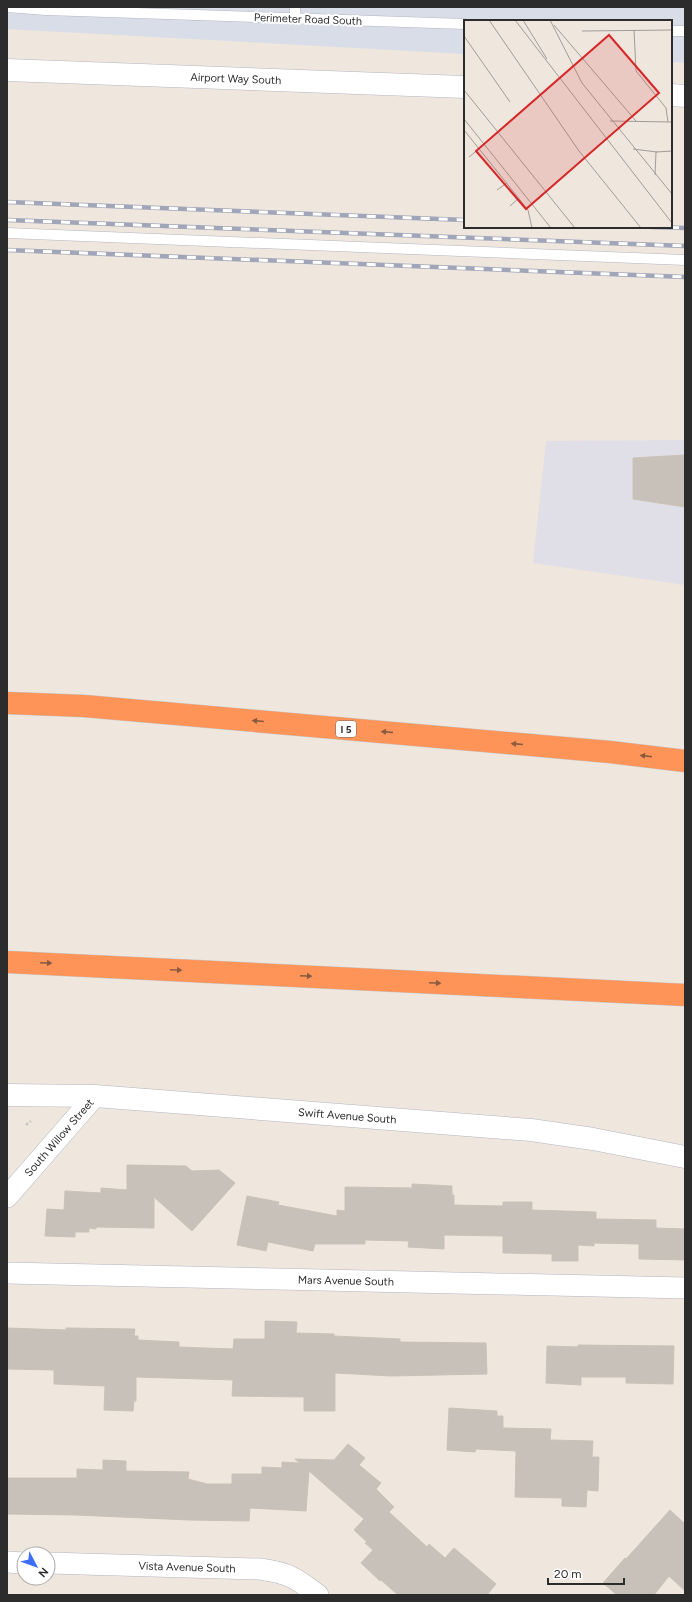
<svg xmlns="http://www.w3.org/2000/svg" width="692" height="1602" font-family="Figtree,sans-serif">
  <style>
    .industrial { fill: #e0dfe7 }
    .airport { fill: #d9dde8 }
    .building { fill: #c7c1b9; stroke: #cbc2b7 }
    .lines { fill: none; stroke-linecap: round; stroke-linejoin: round }
    .service-casing { stroke: #b2b6c1; stroke-width: 11 }
    .minor-casing { stroke: #b2b6c1; stroke-width: 22 }
    .tertiary-casing { stroke: #b2b6c1; stroke-width: 23 }
    .secondary-casing { stroke: #b2b6c1; stroke-width: 23 }
    .motorway-casing { stroke: #c8c8c8; stroke-width: 23 }
    .path { stroke: #c8c8c8; stroke-width: 2.5; stroke-dasharray: 3 2; stroke-linecap: butt }
    .service { stroke: #fff; stroke-width: 10 }
    .minor { stroke: #fff; stroke-width: 21 }
    .tertiary { stroke: #fff; stroke-width: 22 }
    .secondary { stroke: #fff; stroke-width: 22 }
    .motorway { stroke: #ff9459; stroke-width: 22 }
    .rail-casing { stroke: #a0a5b8; stroke-width: 4.5 }
    .rail { stroke: #fff; stroke-width: 3; stroke-dasharray: 9; stroke-linecap: butt }
    .oneway { fill: #8b5b40 }
    .labels { text-anchor: middle; stroke-width: 4; stroke-linejoin: round; paint-order: stroke }
    .shield { fill: #fff; stroke: #6b6b6b; stroke-width: 1 }
    .shield-label { font-size: 10px; font-weight: bold; fill: #2c2c2c }
    .street-label { font-size: 11px; fill: #2c2c2c; stroke: #fff }
    .inset-road { fill: none; stroke: #a19c97; stroke-width: 1 }
    .view { fill: #d62828; fill-opacity: 0.15; stroke: #d62828; stroke-width: 2 }
    .inset-edge { fill: none; stroke: #2c2c2c; stroke-width: 2 }
  </style>
  <rect width="100%" height="100%" fill="#efe6de"/>
  <path class="industrial" d="M685,440v145l-152,-22 13,-122z"/>
  <path class="airport" d="M7,7h678v56l-14,-1v-41h-206v33l-458,-25z"/>
  <g class="building">
    <path d="M685,455v52l-52,-8v-41z"/>
    <path d="M127,1165l59,1 6,5 27,-1 16,13 -43,48 -38,-34v31l-58,-1v2l-7,-1v4h-14v5l-30,-1 2,-27 17,1 1,-19 36,2v-5l26,2z"/>
    <path d="M412,1184l40,2v9h2v10l49,1v-4h29v8l64,2v7l60,1v8l29,1v31l-46,-1v-15l-45,-1v3l-16,-1v16h-26v-7l-49,-1v-17l-59,-1v14l-36,-2 1,-6 -44,-1v4h-50l-2,7 -45,-9 -2,9 -29,-6 10,-49 32,6 -1,3 59,11v-6l8,1v-24l67,1z"/>
    <path d="M265,1321l32,1 -1,11 38,1v2l66,3v3l86,1 1,31 -96,2 -56,-3v38h-31v-14l-72,-1 1,-16 -97,-3v24h-2l-1,10 -29,-1 1,-24 -51,-2v-14l-47,-1v-41l59,2v-2l69,1 -1,7h4v4l41,2v5l54,2 1,-10h31z"/>
    <path d="M578,1345l96,1 -1,38 -47,-1v-6h-45v8l-35,-2 1,-37 31,1z"/>
    <path d="M449,1408l48,3v5h6v12l48,1 -1,11 43,1 -1,16h7l-1,34 -11,-1 -1,17 -24,-1v-8l-47,-1 1,-46 -40,-2 -1,3 -28,-2z"/>
    <path d="M348,1444l17,14 -6,7 22,18 -5,6 18,18 -5,5 38,35 2,-3 16,14 9,-10 42,36 -9,11h-89l-17,-15 -1,1 -19,-18 12,-13 -8,-7 2,-1 -13,-12 10,-11 -55,-48 -3,40 -56,-3 -1,13 -60,-1 -113,-5 -69,-1v-36h70v-9l26,1v-10l23,1v10l63,1 -1,7 19,5h25v-10h30v-7l20,1v-6l18,1 -5,-4 39,1z"/>
    <path d="M670,1510l15,14v67l-16,-15 -15,19h-37l-14,-12 22,-25 1,1z"/>
  </g>
  <g class="lines">
    <defs>
      <g id="service">
        <path d="M7,7l39,3 419,14"/>
        <path d="M295,19v-12"/>
        <path d="M671,31h14"/>
        <path d="M7,233l678,27"/>
      </g>
      <g id="minor">
        <path id="s1" d="M7,1197l88,-101"/>
        <path id="s2" d="M7,1273l678,15"/>
        <path d="M7,1562l17,1"/>
        <path id="s3" d="M48,1563l212,6c29,4 36,9 58,26"/>
      </g>
      <g id="tertiary">
        <path id="s4" d="M7,1095l88,1 436,34 62,9 92,18"/>
      </g>
      <g id="secondary">
        <path id="s5" d="M7,70l458,17"/>
        <path d="M671,95l14,1"/>
      </g>
      <g id="motorway">
        <path d="M7,703l77,3 526,46 75,9"/>
        <path d="M7,962l678,33"/>
      </g>
    </defs>
    <use href="#service" class="service-casing"/>
    <use href="#minor" class="minor-casing"/>
    <use href="#tertiary" class="tertiary-casing"/>
    <use href="#secondary" class="secondary-casing"/>
    <use href="#motorway" class="motorway-casing"/>
    <path class="path" d="M26,1125l5,-4"/>
    <use href="#service" class="service"/>
    <use href="#minor" class="minor"/>
    <use href="#tertiary" class="tertiary"/>
    <use href="#secondary" class="secondary"/>
    <use href="#motorway" class="motorway"/>
    <defs>
      <g id="rail">
        <path d="M7,202l458,18"/>
        <path d="M7,220l678,26"/>
        <path d="M652,227l33,1"/>
        <path d="M7,250l678,27"/>
      </g>
    </defs>
    <use href="#rail" class="rail-casing"/>
    <use href="#rail" class="rail"/>
  </g>
  <defs><path id="oneway-solid" d="M-6-.8H1V-3.2L6.5 0L1 3.2V.8H-6Z"/></defs>
  <g class="oneway">
    <use href="#oneway-solid" transform="translate(258 721) rotate(-175)"/>
    <use href="#oneway-solid" transform="translate(387 732) rotate(-175)"/>
    <use href="#oneway-solid" transform="translate(517 744) rotate(-175)"/>
    <use href="#oneway-solid" transform="translate(646 756) rotate(-173)"/>
    <use href="#oneway-solid" transform="translate(46 963) rotate(3)"/>
    <use href="#oneway-solid" transform="translate(176 970) rotate(3)"/>
    <use href="#oneway-solid" transform="translate(306 976) rotate(3)"/>
    <use href="#oneway-solid" transform="translate(435 983) rotate(3)"/>
  </g>
  <g class="labels">
    <rect class="shield" x="336" y="721" width="20" height="16" rx="3"/>
    <g class="shield-label">
      <text x="346" y="733">I 5</text>
    </g>
    <g class="street-label">
      <text transform="translate(308 19) rotate(2)" y="4">Perimeter Road South</text>
      <text dy="4" stroke="none"><textPath href="#s5" startOffset="229">Airport Way South</textPath></text>
      <text dy="4" stroke="none"><textPath href="#s4" startOffset="341">Swift Avenue South</textPath></text>
      <text dy="4" stroke="none"><textPath href="#s1" startOffset="79">South Willow Street</textPath></text>
      <text dy="4" stroke="none"><textPath href="#s2" startOffset="339">Mars Avenue South</textPath></text>
      <text dy="4" stroke="none"><textPath href="#s3" startOffset="139">Vista Avenue South</textPath></text>
    </g>
  </g>
  <g transform="translate(464 20)">
    <rect width="208" height="208" fill="#efe6de"/>
    <path class="inset-road" d="M25,0l90,131 62,77M51,0l157,203M59,0l24,39M86,0l32,63 90,111M90,5l82,96M170,10l2,41 30,37 2,14M118,11l90,-1M0,16l46,66M0,70l111,138M0,99l87,109M146,101l62,1M0,110l64,80 4,18M169,129l24,3M5,137l10,-8M191,155l1,-23 16,-1M33,170l10,-7M46,186l9,-8"/>
    <path class="view" d="M145,15l50,58 -133,116 -50,-58z"/>
    <rect width="208" height="208" class="inset-edge"/>
  </g>
  <rect width="692" height="1602" fill="none" stroke="#2c2c2c" stroke-width="16"/>
  <g transform="translate(36 1566) rotate(131)"><circle r="19" fill="#ffffff" stroke="#ababab"/>
  <path d="M0-3L7 15L0 10L-7 15Z" fill="#3b6eff"/>
  <text y="-6" font-size="11" font-weight="bold" text-anchor="middle" fill="#2c2c2c">N</text>
  </g>
  <path d="M548 1578v6h76v-6" fill="none" stroke="#2c2c2c" stroke-width="2"/>
  <text x="554" y="1578" font-size="12" fill="#2c2c2c" stroke="#ffffff" stroke-width="3" paint-order="stroke">20 m</text>
</svg>
